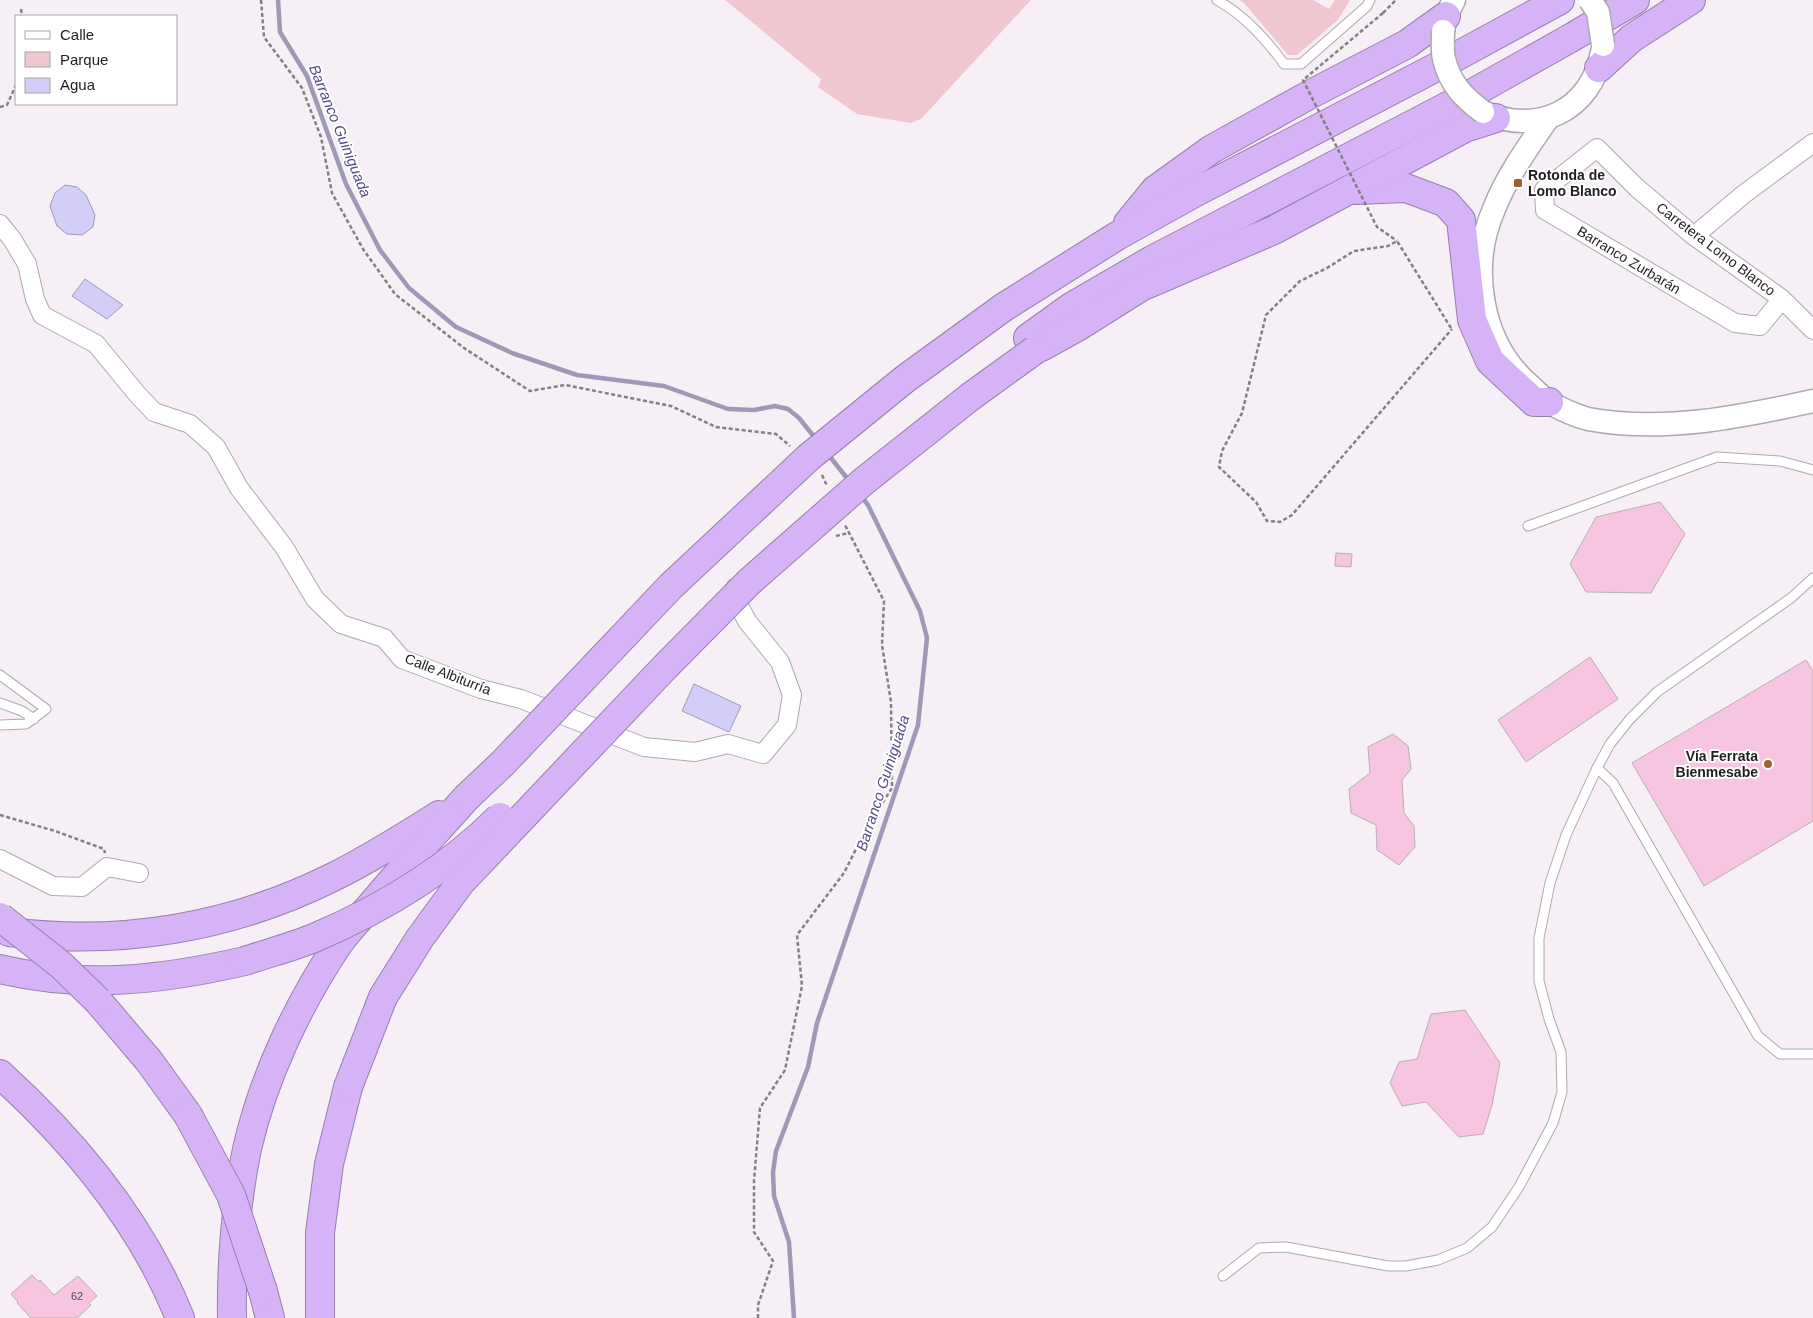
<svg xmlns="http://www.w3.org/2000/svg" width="1813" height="1318" font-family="Helvetica,sans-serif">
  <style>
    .green { fill: #f0c7d1 }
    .water { fill: #d2cef7; stroke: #9d99b6 }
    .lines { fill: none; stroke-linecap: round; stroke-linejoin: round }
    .stream { stroke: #9d99b6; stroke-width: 4.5 }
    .building { fill: #f7c4e1; stroke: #b7b0b4 }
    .service-casing { stroke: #ada8ad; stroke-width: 11 }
    .minor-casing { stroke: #ada8ad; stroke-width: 20 }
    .tertiary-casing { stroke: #ada8ad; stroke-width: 25 }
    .motorway-casing { stroke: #967fab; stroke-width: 30 }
    .path { stroke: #837f83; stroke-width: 2.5; stroke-dasharray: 4 2.5; stroke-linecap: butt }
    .service { stroke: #fff; stroke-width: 9 }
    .minor { stroke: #fff; stroke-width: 18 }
    .tertiary { stroke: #fff; stroke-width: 22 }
    .motorway { stroke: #d5b3f6; stroke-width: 28 }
    .tertiary-bridge-casing { stroke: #ada8ad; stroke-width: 25; stroke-linecap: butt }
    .motorway-bridge-casing { stroke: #967fab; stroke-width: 30; stroke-linecap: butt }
    .path-bridge { stroke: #837f83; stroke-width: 2.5; stroke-dasharray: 4 2.5; stroke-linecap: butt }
    .tertiary-bridge { stroke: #fff; stroke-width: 22 }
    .motorway-bridge { stroke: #d5b3f6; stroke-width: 28 }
    .poi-dot { fill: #a2602c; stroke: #fff; stroke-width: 2 }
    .labels { text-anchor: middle; stroke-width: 4; stroke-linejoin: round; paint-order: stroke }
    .number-label { font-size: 11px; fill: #564850 }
    .poi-label { font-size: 14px; font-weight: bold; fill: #201e20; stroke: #fff; text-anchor: start }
    .street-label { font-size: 14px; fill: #201e20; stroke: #fff }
    .water-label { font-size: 15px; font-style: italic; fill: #554c8a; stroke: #fff }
  </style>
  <rect width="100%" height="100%" fill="#f6f0f6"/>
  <g class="green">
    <path d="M725,0h306l-110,119 -10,4 -54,-9 -39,-27 3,-8z"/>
    <path d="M1239,0h74l16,9 6,-9h15l-12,20 -41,35h-9l-44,-52z"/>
  </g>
  <g class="water">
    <path d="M65,185l12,2 9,8 9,20 -2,12 -11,8 -15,-1 -10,-8 -7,-20 5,-13z"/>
    <path d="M85,279l38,26 -16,14 -35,-23z"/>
    <path d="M694,684l47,22 -12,26 -47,-21z"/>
  </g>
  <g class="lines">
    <g class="stream">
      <path d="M278,0l2,32 27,44 39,108 34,66 29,38 47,39 56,26 65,22 87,11 64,23 26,1 21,-4 13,3 11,9 17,21"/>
      <path d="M827,453l23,29"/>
      <path d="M794,1318l-5,-76 -15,-46 -1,-24 3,-21 32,-84 9,-44 101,-298 9,-87 -7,-27 -52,-106 -7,-9"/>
    </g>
  </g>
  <g class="building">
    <path d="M1660,502l25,32 -34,59 -65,-1 -16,-28 26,-47z"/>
    <path d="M1336,553l16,1 -1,13 -16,-1z"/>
    <path d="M1590,657l28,42 -92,63 -28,-42z"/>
    <path d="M1806,660l7,11v150l-109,65 -72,-123z"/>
    <path d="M1393,734l15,12 3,23 -9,11 2,33 10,13 1,21 -16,18 -22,-15 -1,-25 -25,-12 -2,-24 21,-16 -2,-26z"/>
    <path d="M1465,1010l35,53 -8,42 -9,29 -24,3 -33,-35 -24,4 -12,-23 9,-21 18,-3 14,-45z"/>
    <path d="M32,1275l7,7 1,-2 14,15 24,-19 19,20 -8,7 2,2 -14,13h-46l-14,-15 1,-1 -7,-8z"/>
  </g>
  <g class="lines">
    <defs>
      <g id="service">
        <path d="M1217,0c27,15 49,39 67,64h17l66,-58 3,-6"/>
        <path d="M1528,526l189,-69 63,4 33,9"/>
        <path d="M0,675l46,34 -20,15 -26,1"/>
        <path d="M0,703l22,8 12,8"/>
        <path d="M1597,768l16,15 145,253 22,18h33"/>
        <path d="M1223,1276l36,-28 27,-1 102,19h18l32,-6 29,-12 25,-21 27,-40 34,-64 9,-31 -1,-40 -12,-33 -10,-38v-43l11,-55 16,-48 31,-67 13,-24 20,-25 27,-27 134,-94 22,-20"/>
      </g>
      <g id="minor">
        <path d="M0,224l12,15 15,25 8,35 7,16 54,29 41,50 17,18 36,12 26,23 23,41 45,59 31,52 26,25 43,14 18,21 79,30 40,10 123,48 51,5 33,-8 35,10 24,-29 5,-30 -12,-33 -33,-41 -10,-19 -2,-14"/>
        <path d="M1694,236l50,-42 69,-51"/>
        <path d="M1782,299l-22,27 -25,-3 -190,-113 -1,-20 53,-42 40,40 57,48 88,63 31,31"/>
        <path d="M0,859l53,27 29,1 25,-20 32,6"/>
      </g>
      <g id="tertiary">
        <path d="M1443,31l3,-15 8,-16"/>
        <path d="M1483,112c54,24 108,-1 119,-60"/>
        <path d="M1548,118c-20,29 -41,58 -54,91 -25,57 -14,132 33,174 7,6 15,15 23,20 11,6 27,13 38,16 75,14 152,-2 225,-18"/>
      </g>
      <g id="motorway">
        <path d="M1599,68l33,-30 59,-38"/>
        <path d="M1356,190l50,-2 40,15 15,17 11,100 18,41 44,41h15"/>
        <path d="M1128,223l27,-33 57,-41 97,-54 98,-51 39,-28"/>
        <path d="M1004,307l113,-71 79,-44 254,-132 110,-60"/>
        <path d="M1028,338l43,-31 81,-47 319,-166 98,-55 66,-39"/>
        <path d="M1041,347l38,-21 62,-39 133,-57 191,-102 31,-10"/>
        <path d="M9,932c111,14 221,-4 322,-54 37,-18 73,-41 108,-63"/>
        <path d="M0,969c84,20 162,11 245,-8"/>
        <path d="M98,1001l51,60 39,54"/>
        <path d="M0,1074c75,68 142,149 180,244"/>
        <path d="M263,1291l7,27"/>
        <path d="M232,1318c-1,-53 4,-117 15,-169 16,-71 51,-145 92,-206 10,-14 23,-27 34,-40 30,-36 62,-70 93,-105"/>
        <path d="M320,1318v-85l9,-69 19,-77"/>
      </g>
    </defs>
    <use href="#service" class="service-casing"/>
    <use href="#minor" class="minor-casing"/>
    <use href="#tertiary" class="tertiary-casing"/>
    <use href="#motorway" class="motorway-casing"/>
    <g class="path">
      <path d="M261,0l3,37 38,51 19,49 11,56 31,56 32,45 69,54 66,43 35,-6 106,21 45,21 60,7 14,12"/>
      <path d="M21,9l1,7"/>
      <path d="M1383,13l13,-13"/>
      <path d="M0,107l7,-2 9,-20"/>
      <path d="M1451,328l-54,-87 -9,5 -34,5 -27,17 -27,13 -34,34 -24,98 -20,38 -3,16 37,35 11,19 13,1 12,-7 160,-186"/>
      <path d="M822,475l5,11"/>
      <path d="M836,536l13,-3"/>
      <path d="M0,815l55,16 49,18 1,4"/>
      <path d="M758,1318v-13l15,-44 -19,-29v-51l6,-73 25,-38 17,-84 -5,-51 47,-62 23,-46 25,-39 -1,-86 -9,-57 2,-44 -39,-76"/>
    </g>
    <use href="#service" class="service"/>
    <use href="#minor" class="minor"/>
    <use href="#tertiary" class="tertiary"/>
    <use href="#motorway" class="motorway"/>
    <defs>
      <g id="tertiary-bridge">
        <path d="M1590,0l8,12 5,33"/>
        <path d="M1443,31c0,9 -1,20 1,28 6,25 20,39 39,53"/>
      </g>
      <g id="motorway-bridge">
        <path d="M466,798l37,-35 168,-177 138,-129 96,-78 99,-72"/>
        <path d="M0,917l61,48 37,36"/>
        <path d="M245,961c23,-8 47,-14 69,-23 68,-29 134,-69 186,-121"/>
        <path d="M348,1087l35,-90 37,-59 41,-56 204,-215 84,-85 115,-101 106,-84 65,-47"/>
        <path d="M188,1115l43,80 32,96"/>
      </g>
    </defs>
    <use href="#tertiary-bridge" class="tertiary-bridge-casing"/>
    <use href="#motorway-bridge" class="motorway-bridge-casing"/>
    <path class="path-bridge" d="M1383,13l-80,67 74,147 20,14"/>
    <use href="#tertiary-bridge" class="tertiary-bridge"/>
    <use href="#motorway-bridge" class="motorway-bridge"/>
  </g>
  <g class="poi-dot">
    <rect x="1513" y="178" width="10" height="10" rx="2.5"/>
    <circle cx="1768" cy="764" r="5"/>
  </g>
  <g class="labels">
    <g class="number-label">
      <text x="77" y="1300">62</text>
    </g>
    <g class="poi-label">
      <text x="1528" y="180">Rotonda de<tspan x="1528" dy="16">Lomo Blanco</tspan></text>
      <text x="1758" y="761" text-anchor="end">Vía Ferrata<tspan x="1758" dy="16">Bienmesabe</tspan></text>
    </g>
    <g class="street-label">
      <text transform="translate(1716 249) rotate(37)" y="5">Carretera Lomo Blanco</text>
      <text transform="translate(1629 260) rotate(31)" y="5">Barranco Zurbarán</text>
      <text transform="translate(448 674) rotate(21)" y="5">Calle Albiturría</text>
    </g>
    <g class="water-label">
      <text transform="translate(340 131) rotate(68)" y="5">Barranco Guiniguada</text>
      <text transform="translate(883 783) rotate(-72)" y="5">Barranco Guiniguada</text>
    </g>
  </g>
  <rect x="15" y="15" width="162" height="90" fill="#ffffff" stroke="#a6a5a6"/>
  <rect x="25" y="31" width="25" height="8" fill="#ffffff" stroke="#a6a5a6"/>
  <text x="60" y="40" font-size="15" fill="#201e20">Calle</text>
  <rect x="25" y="52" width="25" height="15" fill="#f0c7d1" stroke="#a6a5a6"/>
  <text x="60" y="65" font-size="15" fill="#201e20">Parque</text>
  <rect x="25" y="78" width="25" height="15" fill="#d2cef7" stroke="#a6a5a6"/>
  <text x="60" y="90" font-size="15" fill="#201e20">Agua</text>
</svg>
